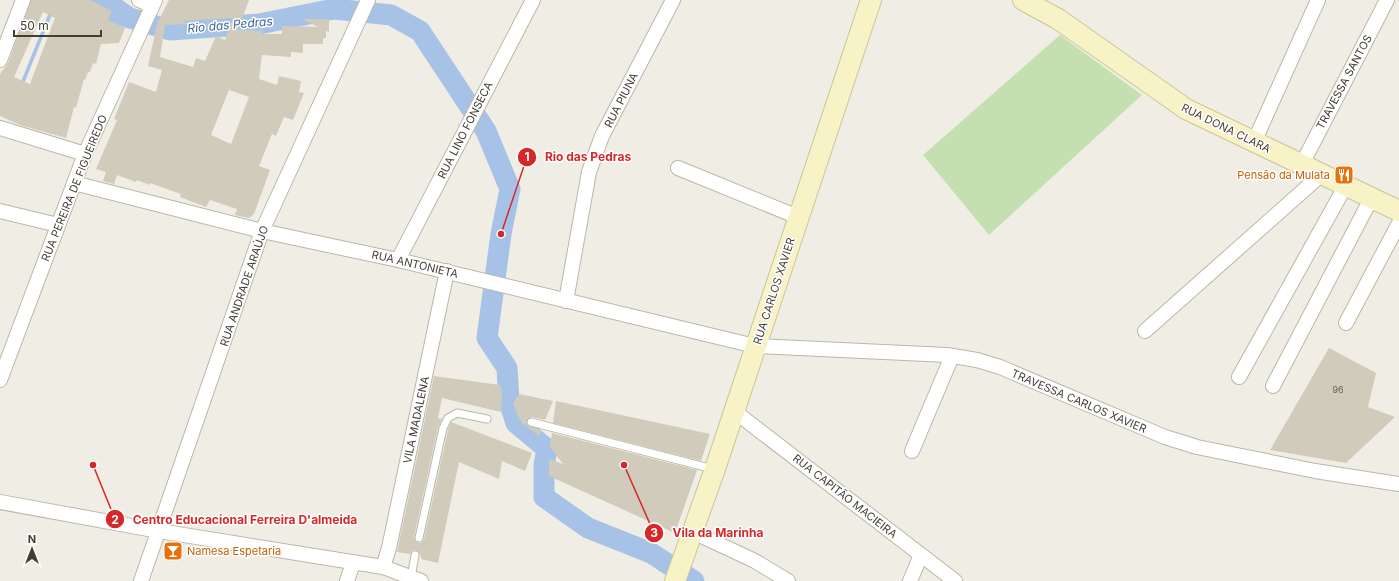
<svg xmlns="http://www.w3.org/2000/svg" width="1399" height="581" font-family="Inter,sans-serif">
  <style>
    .green { fill: #c4e0b1 }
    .water { fill: #a7c2e7 }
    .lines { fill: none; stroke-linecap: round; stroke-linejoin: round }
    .stream { stroke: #a7c2e7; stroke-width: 3.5 }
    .river { stroke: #a7c2e7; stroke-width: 21 }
    .building { fill: #d0cbbb; fill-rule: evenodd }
    .lane-casing { stroke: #bab7a8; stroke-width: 9 }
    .street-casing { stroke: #bab7a8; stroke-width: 16 }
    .secondary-casing { stroke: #cbc599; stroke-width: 22 }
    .lane { stroke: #fff; stroke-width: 7 }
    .street { stroke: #fff; stroke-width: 14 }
    .secondary { stroke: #f8f3c7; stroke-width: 20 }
    .labels { text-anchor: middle; stroke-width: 3; stroke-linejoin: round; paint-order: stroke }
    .number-label { font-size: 9px; fill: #656156 }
    .street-label { font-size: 11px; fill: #413e35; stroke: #fff }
    .food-label { font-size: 11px; fill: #c56008; stroke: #fff; text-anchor: end }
    .water-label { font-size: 12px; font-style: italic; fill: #3b66a0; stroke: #fff }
    .leader { fill: none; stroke: #d62828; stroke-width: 1.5 }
    .callout-dot { fill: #d62828; stroke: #fff; stroke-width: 1.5 }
    .mark-label { font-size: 12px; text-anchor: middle; font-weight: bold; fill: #fff }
    .callout-label { font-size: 12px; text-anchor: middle; font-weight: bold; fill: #d62828; stroke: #fff; stroke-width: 3; stroke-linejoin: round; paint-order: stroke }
  </style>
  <rect width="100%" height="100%" fill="#f0eee4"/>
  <path class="green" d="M1060,35l82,60 -153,140 -66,-80z"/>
  <path class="water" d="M93,0h29l17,12 -7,14z"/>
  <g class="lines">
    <path class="stream" d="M22,84l29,-72"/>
    <path class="river" d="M98,0l15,13 57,17 89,-6 75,-15 57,6 29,16 66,100 24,58 -9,45 -14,104 20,30 2,33 7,22 31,26 -3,16v32l44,31 63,25 43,28"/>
  </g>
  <g class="building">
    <path d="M31,0h59l22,11 -4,9 17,8 -6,15 -18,1 -5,20 -3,-1 -3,9h-2l-3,8 -1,-1 -8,29 -2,-1 -8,31 -46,-13 -20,-9v-42l8,-11zM43,12l12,6 -25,66 -16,-7z"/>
    <path d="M169,0h80l-11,30 24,1v3h20v-8l36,1 -16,-8h27v13l-3,-1v7h-3v6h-20v9l-12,-1v5l-29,-2 -3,24 18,6 2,-9 22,5 -2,11 5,1 -11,27 -9,-3 -8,19 -4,-2 -13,32 11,4 -16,44 -5,4 -14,-3 2,-6 -27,-9 -4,7 -26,-10 1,-3 -31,-11v2l-13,-5 -1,2 -19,-7 -3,9 -11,-3 3,-9 -10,-3 21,-49 -3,-1 15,-37 27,10 6,-22 -14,-4 9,-42zM233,18l-8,22 -9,-4 -11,25 -9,-3 -3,9 -33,-10 5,-32h-2l26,-1 -7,-3zM229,90l20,7 -18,47 -20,-9z"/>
    <path d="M1329,348l47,25 -8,34 27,10 -49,46 -76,-13z"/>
    <path d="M434,376l66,9 2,8 -1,19 -59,-14 -4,20 4,1 -4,8 -24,110 2,5 5,1 3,-4 24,-109 3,-8 81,31 -7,18 -23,-10 -3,18 -40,-17 -21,101 -17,-4v-3l-5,-6h-3l-3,4 -13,-2z"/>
    <path d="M519,394l34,7 -8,19 -13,-3 -6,3 2,6 13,4 -2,6 -17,-13 -4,-7 -5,-13z"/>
    <path d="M556,401l154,33 -9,27 -148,-38z"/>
    <path d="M552,433l145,37 -22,63 -126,-57v-17l14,5 -13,-17z"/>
  </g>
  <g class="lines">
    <defs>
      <g id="lane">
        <path d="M531,422l182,47"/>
        <path d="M419,538l24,-110 5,-10 9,-5 30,6"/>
        <path d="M411,578l4,-23"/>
      </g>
      <g id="street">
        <path d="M139,0l13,6"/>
        <path d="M0,60l23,-60"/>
        <path d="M0,128l85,26"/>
        <path d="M1254,142l64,-142"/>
        <path d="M1302,164l85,-164"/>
        <path d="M678,168l120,49"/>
        <path d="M74,183l188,48 136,29 357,86 192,9 30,5 23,7 165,70 32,10 118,24 84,13"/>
        <path d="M0,211l58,14"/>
        <path d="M398,260l135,-260"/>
        <path d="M566,301l23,-129 13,-36 71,-136"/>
        <path d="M1346,323l53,-100"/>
        <path d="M1145,331l177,-157"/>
        <path d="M1239,377l107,-192"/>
        <path d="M0,380l85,-226 70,-154"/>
        <path d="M1273,386l99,-189"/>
        <path d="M734,411l221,170"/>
        <path d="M912,451l40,-95"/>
        <path d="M0,502l159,29 224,36 38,14"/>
        <path d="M693,532l62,29 33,20"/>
        <path d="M383,567l6,-19 58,-277"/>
        <path d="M141,581l121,-350 106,-231"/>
        <path d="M347,581l6,-18"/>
        <path d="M910,581l11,-26"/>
      </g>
      <g id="secondary">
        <path d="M1023,0l35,19 128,90 213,102"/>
        <path d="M675,581l40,-112 156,-469"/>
      </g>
    </defs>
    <use href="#lane" class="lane-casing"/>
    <use href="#street" class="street-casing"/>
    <use href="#secondary" class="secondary-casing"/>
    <use href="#lane" class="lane"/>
    <use href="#street" class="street"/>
    <use href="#secondary" class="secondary"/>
  </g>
  <defs>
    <symbol id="restaurant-square" viewBox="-11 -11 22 22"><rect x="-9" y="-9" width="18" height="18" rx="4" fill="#e8710a" stroke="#fff"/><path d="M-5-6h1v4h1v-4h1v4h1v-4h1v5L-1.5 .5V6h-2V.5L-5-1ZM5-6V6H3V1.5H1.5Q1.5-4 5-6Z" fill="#fff"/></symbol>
    <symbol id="bar-square" viewBox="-11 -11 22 22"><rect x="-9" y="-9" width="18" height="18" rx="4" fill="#e8710a" stroke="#fff"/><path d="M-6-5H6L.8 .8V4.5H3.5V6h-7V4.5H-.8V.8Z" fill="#fff"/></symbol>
  </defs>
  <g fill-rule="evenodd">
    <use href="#restaurant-square" x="1333" y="164" width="22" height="22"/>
    <use href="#bar-square" x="162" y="540" width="22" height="22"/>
  </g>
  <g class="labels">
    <g class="number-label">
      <text x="1338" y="393">96</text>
    </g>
    <g class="street-label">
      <text transform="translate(1344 82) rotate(-62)" y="4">TRAVESSA SANTOS</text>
      <text transform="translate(621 100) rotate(-63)" y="4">RUA PIUNA</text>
      <text transform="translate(1226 128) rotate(26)" y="4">RUA DONA CLARA</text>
      <text transform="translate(465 130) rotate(-63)" y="4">RUA LINO FONSECA</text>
      <text transform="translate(74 188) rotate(-68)" y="4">RUA PEREIRA DE FIGUEIREDO</text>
      <text transform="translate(415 264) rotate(13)" y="4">RUA ANTONIETA</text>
      <text transform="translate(244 286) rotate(-71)" y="4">RUA ANDRADE ARAÚJO</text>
      <text transform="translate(774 291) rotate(-72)" y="4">RUA CARLOS XAVIER</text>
      <text transform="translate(1079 401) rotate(23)" y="4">TRAVESSA CARLOS XAVIER</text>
      <text transform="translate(416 420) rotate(-78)" y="4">VILA MADALENA</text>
      <text transform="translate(845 496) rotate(38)" y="4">RUA CAPITÃO MACIEIRA</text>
    </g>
    <g class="food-label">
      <text x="1330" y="179">Pensão da Mulata</text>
      <text x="187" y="555" text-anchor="start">Namesa Espetaria</text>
    </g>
    <g class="water-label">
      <text transform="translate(230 25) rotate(-5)" y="4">Rio das Pedras</text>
    </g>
  </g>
  <path class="leader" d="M501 234L527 157M93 465L115 519M624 465L654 533"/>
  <g class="callout-dot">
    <circle cx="501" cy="234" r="4"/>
    <circle cx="93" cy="465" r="4"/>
    <circle cx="624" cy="465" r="4"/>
    <circle cx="527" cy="157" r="10"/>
    <circle cx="115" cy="519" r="10"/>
    <circle cx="654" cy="533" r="10"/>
  </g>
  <g class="mark-label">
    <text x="527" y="161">1</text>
    <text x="115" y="524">2</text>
    <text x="654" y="537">3</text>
  </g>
  <g class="callout-label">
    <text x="588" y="161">Rio das Pedras</text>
    <text x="245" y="524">Centro Educacional Ferreira D'almeida</text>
    <text x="718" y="537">Vila da Marinha</text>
  </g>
  <g transform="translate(32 549)" stroke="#ffffff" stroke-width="3" paint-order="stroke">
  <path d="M0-3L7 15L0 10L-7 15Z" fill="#413e35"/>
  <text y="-6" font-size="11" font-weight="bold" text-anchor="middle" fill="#413e35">N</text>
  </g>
  <path d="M14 30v6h87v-6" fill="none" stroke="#413e35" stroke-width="2"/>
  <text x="20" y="30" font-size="12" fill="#413e35" stroke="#ffffff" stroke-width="3" paint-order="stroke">50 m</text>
</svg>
